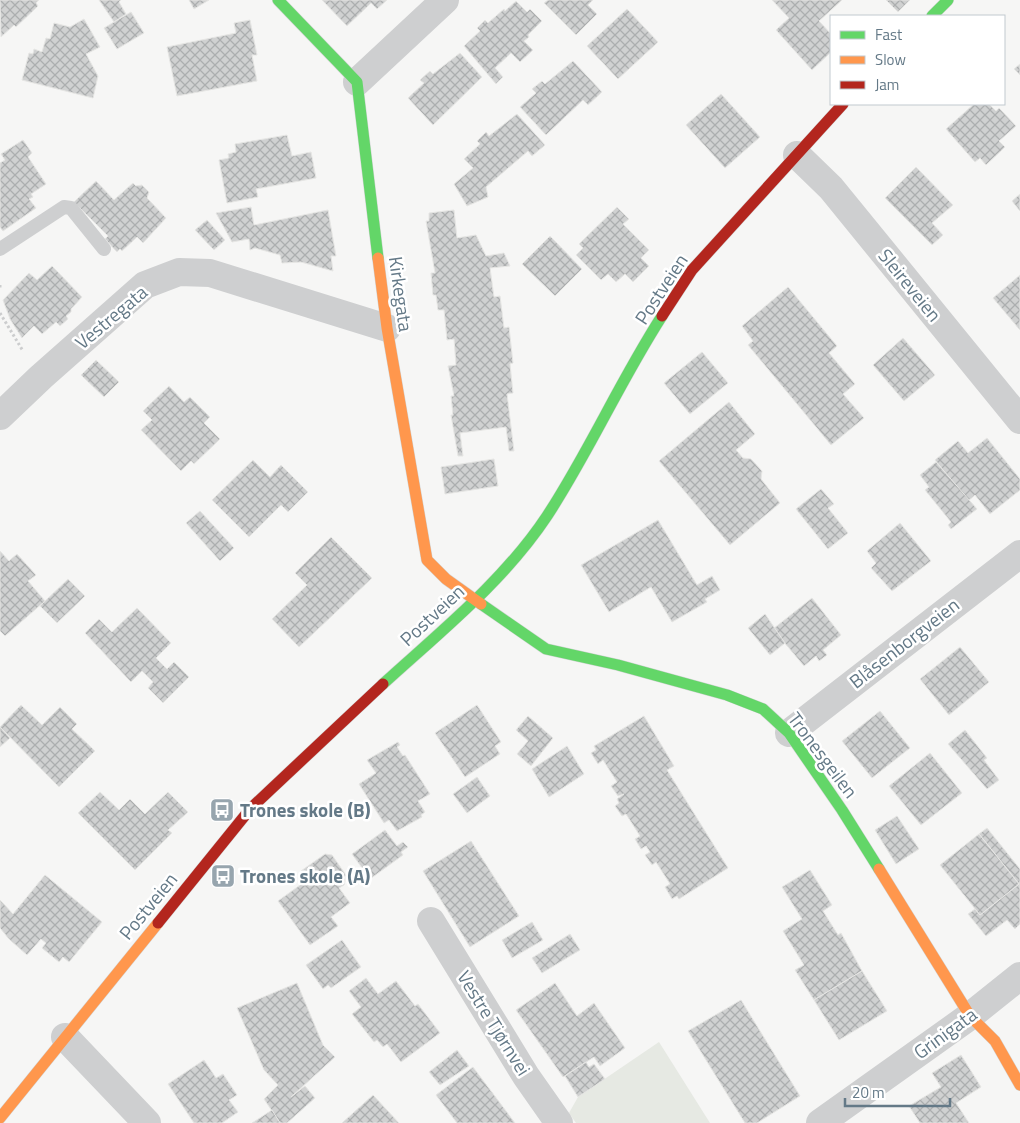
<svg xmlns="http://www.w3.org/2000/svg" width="1020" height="1123" font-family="'Titillium Web',sans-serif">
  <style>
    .green { fill: #e6e9e3 }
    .building { fill: url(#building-cross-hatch); stroke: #e6e6e4 }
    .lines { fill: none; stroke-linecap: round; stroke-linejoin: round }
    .fast-casing { stroke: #d2d4d4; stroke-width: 12 }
    .slow-casing { stroke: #d2d4d4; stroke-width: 12 }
    .jam-casing { stroke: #d2d4d4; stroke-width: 12 }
    .path { stroke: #cccdce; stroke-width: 3; stroke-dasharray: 2.5 2.5; stroke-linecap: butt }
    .lane { stroke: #cecfd0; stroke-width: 14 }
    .street { stroke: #cecfd0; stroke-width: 28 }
    .fast { stroke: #63d668; stroke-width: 11 }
    .slow { stroke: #ff974d; stroke-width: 11 }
    .jam { stroke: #b3261e; stroke-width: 11 }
    .labels { text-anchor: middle; stroke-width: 5; stroke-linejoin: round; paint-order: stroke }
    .street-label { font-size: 19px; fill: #647987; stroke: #fff }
    .poi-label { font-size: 19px; font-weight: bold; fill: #647987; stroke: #fff; text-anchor: start }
  </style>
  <defs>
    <pattern id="building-cross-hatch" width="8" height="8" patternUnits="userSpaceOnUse" patternTransform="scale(1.25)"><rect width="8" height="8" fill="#d0d1d1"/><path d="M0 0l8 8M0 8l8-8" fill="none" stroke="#acaeaf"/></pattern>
  </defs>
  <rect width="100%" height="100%" fill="#f6f6f5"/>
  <path class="green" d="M659,1042l51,81h-134l-7,-10 9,-16z"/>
  <g class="building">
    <path d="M0,0h39l-3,3 2,3 -22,21 -2,-2 -13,12z"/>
    <path d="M99,0h22l-2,2 7,12 -12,8z"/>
    <path d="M189,0h20l-15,9z"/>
    <path d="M322,0h65l-10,9 -6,-6 -24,23z"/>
    <path d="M548,0h45l-5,5 9,9 -21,21 -32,-32z"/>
    <path d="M772,0h70l-23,21 12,13v18l-19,18 -36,-40 13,-12z"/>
    <path d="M886,0h24l-12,12z"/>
    <path d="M516,1l11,11 3,-3 12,12 -14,14 1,2 -5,4 9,9 -13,12 -9,-9 -16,15 8,9 -7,7 -32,-38 16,-15 -3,-3 8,-8 3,3 16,-14 1,2z"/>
    <path d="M627,9l31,33 -40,37 -31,-33z"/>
    <path d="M131,12l13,21 -27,16 -13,-21z"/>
    <path d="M84,19l16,28 -14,7 12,22 -5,22 -71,-18 7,-27 4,1 1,-5 8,3 4,-14 4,1 4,-16 16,4z"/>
    <path d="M250,20l7,35h-5l5,26 -80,15 -10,-49 69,-14 -2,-10z"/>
    <path d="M460,53l22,24 -49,48 -25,-27 16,-15 -4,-3 10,-9 3,3z"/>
    <path d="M573,61l29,31 -14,13 -5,-5 -37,35 -26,-28 16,-14 -4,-4 10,-8 3,3z"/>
    <path d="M1020,64v11l-6,-6z"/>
    <path d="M721,94l39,43 -35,31 -39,-43z"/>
    <path d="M974,104h15l7,7 3,-3 17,18 -17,15 6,6 -19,18 -6,-7 -5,4 -29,-33z"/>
    <path d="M517,114l28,31 -13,11 -4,-5 -42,36 2,10 -21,9 -13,-22 19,-16 -9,-9 16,-15 -3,-3 9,-9 3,4z"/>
    <path d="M287,135l5,21 19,-4 5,26 -60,11 2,8 -31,6 -8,-43 10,-2 -1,-4 8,-2 -1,-8z"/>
    <path d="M23,140l9,13 -4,4 18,27 -15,10 2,3 -4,2 7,9 -33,23 -3,-4v-64l5,-3 -4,-6z"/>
    <path d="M916,167l37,38 -21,18 11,12 -11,10 -47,-47z"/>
    <path d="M96,181l18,19 19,-17 3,3 6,-1 7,7 -2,6 19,20 -23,25 -6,-6 -15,14 -2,-2 -3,3 -12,-13 3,-3 -34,-34z"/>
    <path d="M1020,194v17l-8,-10z"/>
    <path d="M251,207l3,18 74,-15 8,46h-5l2,15 -32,-9 -19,1 -2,-8 -25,-7 -5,2 -1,-11 -17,3 -16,-29z"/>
    <path d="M617,207l12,12 -6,5 26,26 -8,8 8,8 -16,16 -8,-8 -9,8 -8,-8 -7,6 -25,-25 7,-7 -4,-4z"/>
    <path d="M454,210l3,28 19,-3 10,21 18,-3 6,13 -20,2 4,29 6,-1 4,32 5,-1 4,36 -3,1 3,29 -6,1 7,57h-5l-3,-24 -46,6 3,23h-5l-7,-41h2l-2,-19h3l-6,-30 8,-1 -2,-26 -7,1 -3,-30h-6l-2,-15h-3l-2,-22h4l-9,-52h3v-8z"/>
    <path d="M207,220l18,20 -11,10 -19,-20z"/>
    <path d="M550,236l32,33 -27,27 -33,-32z"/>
    <path d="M52,266l30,31 -11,12v3l-5,4 2,3 -8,7 -4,-4 -14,12 -8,-8 -12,12 -12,-19 -7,-19 26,-27 8,7z"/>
    <path d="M1020,275v55l-27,-32z"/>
    <path d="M788,287l49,59 -8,7 26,31 -12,10 21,24 -33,27 -83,-100 5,-4 -11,-15z"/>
    <path d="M903,338l32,37 -31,26 -31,-36z"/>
    <path d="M702,352l26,31 -38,31 -26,-31z"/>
    <path d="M96,360l23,22 -15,15 -23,-22z"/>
    <path d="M169,386l15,16 6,-5 20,20 -6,6 16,16 -26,25 -3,-3 -10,10 -40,-41 11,-10 -9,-9z"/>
    <path d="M729,402l26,32 -19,16 7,8 8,1 11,12 -1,8 19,24 -50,42 -71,-84z"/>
    <path d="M987,438l33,41v11l-30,24 -15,-19 -7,6 -33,-41 23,-19 10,12z"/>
    <path d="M494,459l4,27 -53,8 -4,-27z"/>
    <path d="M253,460l17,17 11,-12 27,27 -20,20 -7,-7 -32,32 -37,-37z"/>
    <path d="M936,462l41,47 -26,20 -3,-4 3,-3 -26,-32 4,-3 -9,-12z"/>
    <path d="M821,489l13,15 -6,4 20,25 -20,16 -32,-40z"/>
    <path d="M200,511l34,37 -14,13 -34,-38z"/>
    <path d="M658,520l39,65 15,-9 8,14 -15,9 2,3 -35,20 -21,-35 -42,25 -28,-47z"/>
    <path d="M900,523l31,38 -39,30 -21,-23 5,-5 -9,-12z"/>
    <path d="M331,537l41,41 -73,69 -27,-28 35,-34 -12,-12z"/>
    <path d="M0,551l9,10 8,-7 19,21 -8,6 17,20 -40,35 -5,-5z"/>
    <path d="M68,579l17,17 -28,27 -17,-17z"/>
    <path d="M812,598l29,37 -18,15 4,5 -8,6 -3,-5 -12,10 -31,-37z"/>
    <path d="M137,608l34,35 -15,15 11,11 7,-7 15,15 -26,26 -15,-15 5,-6 -11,-11 -11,11 -46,-49 14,-14 13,13z"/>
    <path d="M765,614l20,29 -15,12 -22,-27z"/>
    <path d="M960,647l29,35 -40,33 -29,-36z"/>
    <path d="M21,705l21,20 18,-18 17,17 -5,5 23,22 -36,36 -59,-60z"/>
    <path d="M477,705l24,37 -6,4 5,8 -35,23 -30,-44z"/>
    <path d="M880,711l30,37 -38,30 -30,-37z"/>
    <path d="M528,716l25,22 -22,28 -14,-12 11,-13 -12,-11z"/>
    <path d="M644,716l30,50 -7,4 61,98 -49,31 -2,-3 -5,3 -7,-12 5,-3 -14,-22 -4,3 -7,-10 5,-3 -4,-6 -5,3 -6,-10 5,-3 -14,-22 -4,2 -7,-10 4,-3 -2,-4 7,-5 -6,2 -7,-10 6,-4 -14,-22 -5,4 -7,-11 5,-3 -2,-4z"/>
    <path d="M0,727l10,11 -10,9z"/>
    <path d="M965,730l22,28 -3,2 15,20 -12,9 -39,-45z"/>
    <path d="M398,742l2,3 -3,2 6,9 2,-1 25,39 -12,7 7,11 -4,3 1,2 -25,14 -8,-11 -5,3 -25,-39 17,-11 -9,-13z"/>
    <path d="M567,746l17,28 -35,23 -17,-28z"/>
    <path d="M930,753l32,40 -41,32 -32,-39z"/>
    <path d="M477,777l13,19 -23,17 -14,-19z"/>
    <path d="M100,792l19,18 11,-11 15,15 23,-22 20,20 -20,18 4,3 -37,37 -57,-57z"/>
    <path d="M897,816l22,33 -23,15 -21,-34z"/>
    <path d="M987,828l33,41v55l-5,5 -8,-9 -21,16 -18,-22 7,-5 5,6 39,-31 -40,-50z"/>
    <path d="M385,830l12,16 6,-4 5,5 -7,5 2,3 -33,24 -18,-25z"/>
    <path d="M979,834l40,50 -39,31 -40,-50z"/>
    <path d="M471,841l48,75 -49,31 -47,-76z"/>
    <path d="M325,854l7,1 14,20 -2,10 -5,3 11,15 -19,14 7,9 -28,19 -32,-44 29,-21 -6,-9z"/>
    <path d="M810,870l22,35 -9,6 15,24 3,-2 21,38 -48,29 -19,-30 9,-5 -21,-34 19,-12 -20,-32z"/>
    <path d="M45,875l57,47 -33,40 -6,-5 -4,5 -17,-14 4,-5 -5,-4 -14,16 -18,-16 -9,-11v-28l13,14z"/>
    <path d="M532,922l11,18 -31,18 -10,-18z"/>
    <path d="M570,934l10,16 -38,23 -10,-15z"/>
    <path d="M342,940l19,27 -30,21 -3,-3 -5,4 -17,-24z"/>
    <path d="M862,971l25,40 -48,29 -25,-40z"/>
    <path d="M366,978l12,16 18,-13 19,25 3,-2 22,29 -39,29 -14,-18 -4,3 -6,-7 -3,2 -22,-28 9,-7 -12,-16z"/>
    <path d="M297,983l26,62 12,12 -44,40 14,-11 10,12 -28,25h-7l-16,-24 14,-14 -14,-15 -27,-62z"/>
    <path d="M555,983l22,33 17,-13 31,45 -25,18 -6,-9 -31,20 -47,-67z"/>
    <path d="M741,1000l59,96 -43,27h-12l-57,-92z"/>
    <path d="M457,1050l12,16 -29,19 -11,-13z"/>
    <path d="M961,1055l20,32 -25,16 13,20h-49l-11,-17 32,-19 -9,-14z"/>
    <path d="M204,1060l12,18 7,-4 14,21 -8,5 9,12 -16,11h-28l-26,-39z"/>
    <path d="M586,1062l3,5 5,-3 11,15 -27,18 -13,-21z"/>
    <path d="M473,1067l42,56h-58l-21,-28z"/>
    <path d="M373,1095l26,28h-57z"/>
    <path d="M272,1110l8,13h-28z"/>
  </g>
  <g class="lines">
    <defs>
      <g id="fast">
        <path d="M278,0l79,82 21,176"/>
        <path d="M932,16l16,-16"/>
        <path d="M481,604l65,45 72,16 109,30 36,14 26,24 53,77 37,59"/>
        <path d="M383,684c57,-52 121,-103 164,-168 42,-64 73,-135 115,-200"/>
      </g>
      <g id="slow">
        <path d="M378,258l9,70 40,232 19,19 35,25"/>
        <path d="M879,869l91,147 25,25 25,44"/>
        <path d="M0,1118l158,-195"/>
      </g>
      <g id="jam">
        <path d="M662,316l30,-46 151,-166"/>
        <path d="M158,923l93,-115 132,-124"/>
      </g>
    </defs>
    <use href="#fast" class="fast-casing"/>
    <use href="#slow" class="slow-casing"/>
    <use href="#jam" class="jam-casing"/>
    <g class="path">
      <path d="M0,285v4"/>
      <path d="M0,313l23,38"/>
    </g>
    <path class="lane" d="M0,249l64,-42 7,1 33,41"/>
    <g class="street">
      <path d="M357,82l88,-82"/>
      <path d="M797,155l34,33 189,232"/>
      <path d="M0,416l41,-39 104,-92 34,-13 31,1 177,55"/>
      <path d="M789,733l231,-179"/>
      <path d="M431,921l95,155 33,47"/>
      <path d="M65,1037l82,86"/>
      <path d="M820,1123l150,-107 50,-40"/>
    </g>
    <use href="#fast" class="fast"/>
    <use href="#slow" class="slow"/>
    <use href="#jam" class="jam"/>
  </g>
  <defs>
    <symbol id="bus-square" viewBox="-11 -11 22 22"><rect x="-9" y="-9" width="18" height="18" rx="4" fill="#97a5ae" stroke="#fff"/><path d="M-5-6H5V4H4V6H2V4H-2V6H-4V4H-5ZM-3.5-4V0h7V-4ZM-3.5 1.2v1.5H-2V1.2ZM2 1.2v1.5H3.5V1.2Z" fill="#fff"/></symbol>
  </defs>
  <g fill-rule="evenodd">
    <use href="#bus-square" x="208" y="796" width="28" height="28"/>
    <use href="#bus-square" x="209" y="862" width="28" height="28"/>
  </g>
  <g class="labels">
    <g class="street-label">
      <text transform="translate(910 285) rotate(51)" y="7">Sleireveien</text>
      <text transform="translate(661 289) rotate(-57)" y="7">Postveien</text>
      <text transform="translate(401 294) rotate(82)" y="7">Kirkegata</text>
      <text transform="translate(111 317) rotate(-40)" y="7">Vestregata</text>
      <text transform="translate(432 615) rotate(-43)" y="7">Postveien</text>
      <text transform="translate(904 643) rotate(-38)" y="7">Blåsenborgveien</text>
      <text transform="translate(823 755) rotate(53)" y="7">Tronesgeilen</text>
      <text transform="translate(148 906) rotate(-51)" y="7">Postveien</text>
      <text transform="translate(494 1023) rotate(58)" y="7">Vestre Tjørnvei</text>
      <text transform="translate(945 1033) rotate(-36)" y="7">Grinigata</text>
    </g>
    <g class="poi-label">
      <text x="240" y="817">Trones skole (B)</text>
      <text x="240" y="883">Trones skole (A)</text>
    </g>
  </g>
  <rect x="830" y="15" width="175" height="90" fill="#ffffff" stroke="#c1c9cf"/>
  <rect x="840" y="31" width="25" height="8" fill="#63d668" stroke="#c1c9cf"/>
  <text x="875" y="40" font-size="15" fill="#647987">Fast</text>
  <rect x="840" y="56" width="25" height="8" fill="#ff974d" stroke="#c1c9cf"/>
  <text x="875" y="65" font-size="15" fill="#647987">Slow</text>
  <rect x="840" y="81" width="25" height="8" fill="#b3261e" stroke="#c1c9cf"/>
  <text x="875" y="90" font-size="15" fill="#647987">Jam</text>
  <path d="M845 1098v8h105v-8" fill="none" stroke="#647987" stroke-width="2.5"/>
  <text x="852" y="1098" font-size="15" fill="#647987" stroke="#ffffff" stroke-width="4" paint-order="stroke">20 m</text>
</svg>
